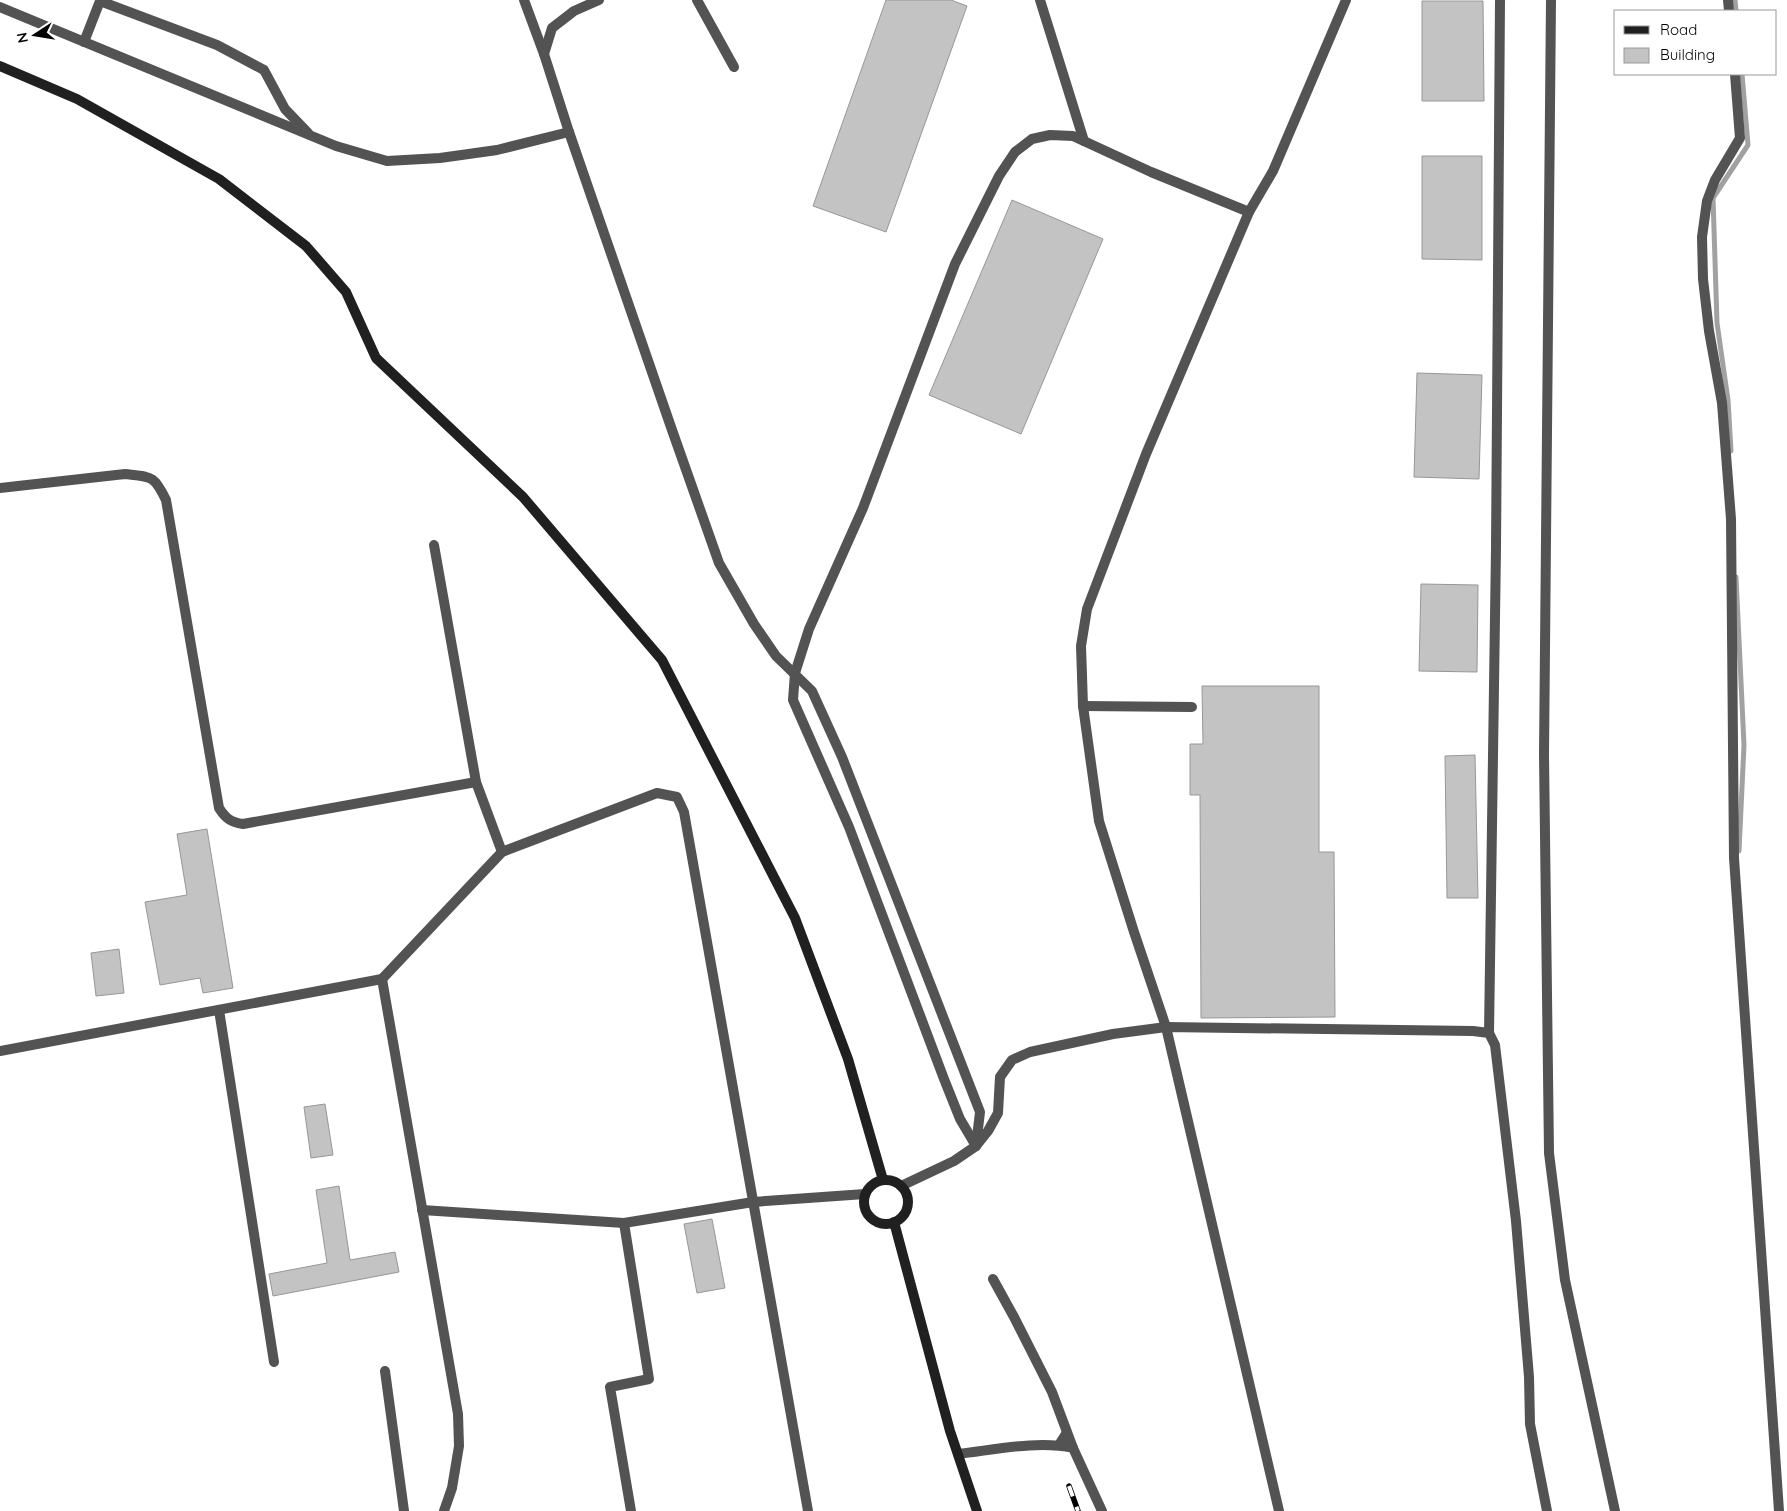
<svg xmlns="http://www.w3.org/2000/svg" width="1787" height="1511" font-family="Quicksand,sans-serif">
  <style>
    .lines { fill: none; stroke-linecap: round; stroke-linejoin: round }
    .stream { stroke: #a1a1a1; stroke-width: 5 }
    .building { fill: #c3c3c3; stroke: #979797 }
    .service { stroke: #535353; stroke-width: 10 }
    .minor { stroke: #535353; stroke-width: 10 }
    .tertiary { stroke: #535353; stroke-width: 10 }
    .secondary { stroke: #202020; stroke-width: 10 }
    .rail-casing { stroke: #000; stroke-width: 5.5 }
    .rail { stroke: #fff; stroke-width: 4; stroke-dasharray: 11; stroke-linecap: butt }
  </style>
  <rect width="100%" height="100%" fill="#fff"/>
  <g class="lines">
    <g class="stream">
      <path d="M1735,0l1,11"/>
      <path d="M1731,451l-3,-51 -11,-77 -4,-125 35,-53 -6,-71"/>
      <path d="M1736,577l8,168 -5,106"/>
    </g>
  </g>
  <g class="building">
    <path d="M886,0h65l16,6 -81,226 -73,-26z"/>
    <path d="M1422,1h61l1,100h-62z"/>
    <path d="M1422,156h60v104l-60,-1z"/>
    <path d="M1012,200l91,39 -82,195 -92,-39z"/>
    <path d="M1417,373l65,2 -3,104 -65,-2z"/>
    <path d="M1421,584l57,1 -1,87 -58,-1z"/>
    <path d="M1202,686h117v166h15l1,165 -134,1 -1,-223h-10v-51h13z"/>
    <path d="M1475,755l3,143h-31l-2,-142z"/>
    <path d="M207,829l26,159 -30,5 -3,-15 -40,7 -15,-83 42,-7 -10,-61z"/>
    <path d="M119,949l5,44 -28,3 -5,-43z"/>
    <path d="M325,1104l8,51 -22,3 -7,-51z"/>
    <path d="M339,1186l11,74 45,-8 4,20 -126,24 -4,-22 58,-11 -11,-73z"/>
    <path d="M712,1219l13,69 -28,5 -13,-69z"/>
  </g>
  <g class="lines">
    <g class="service">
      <path d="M524,0l20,54 25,78 103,298 47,133 35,61 22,32 36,35 30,66 138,355 -4,34"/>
      <path d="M697,0l37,67"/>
      <path d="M1040,0l44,141"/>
      <path d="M1728,0l1,11"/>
      <path d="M0,7l336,139 51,15 53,-3 57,-8 72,-18"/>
      <path d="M84,42l16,-41 117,44 47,25 21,39 23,24"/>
      <path d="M544,54l8,-26 22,-17 25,-11"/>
      <path d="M1735,74l5,64 -25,42 -8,21 -5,36 1,42 6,52 13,72 9,116 3,339 45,653"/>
      <path d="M1249,212l24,-41 73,-171"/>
      <path d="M0,488l125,-14c27,3 29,1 41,26l53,308c7,11 12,14 24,16l233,-42"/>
      <path d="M434,545l42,237 26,70"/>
      <path d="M1083,706l109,1"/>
      <path d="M382,979l120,-127 155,-59 20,4 7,15 124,699"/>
      <path d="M219,1010l55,352"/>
      <path d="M1489,1033l7,-485 4,-548"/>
      <path d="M0,1051l382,-72 76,435 1,32 -7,42 -8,23"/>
      <path d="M976,1146l-16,-27 -16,-40 -95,-252 -56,-127 2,-27 14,-44 54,-121 92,-244 44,-88 16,-24 17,-13 18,-4 23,1 78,36 98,40 -103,242 -59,155 -6,37 2,60 16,115 35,111 32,95 113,484"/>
      <path d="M901,1186l53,-25 22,-15 12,-15 10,-18 2,-36 12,-17 18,-8 83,-18 53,-7 307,4 16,2 6,12 21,176 13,156 1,47 17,87"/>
      <path d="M422,1210l202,13"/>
      <path d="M993,1279l21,38 38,75 21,56"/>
      <path d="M385,1371l19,140"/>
      <path d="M631,1511l-21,-124 39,-8 -25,-156 129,-21 112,-8"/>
    </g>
    <g class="minor">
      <path d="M1551,0l-7,755 5,398 16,127 50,231"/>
      <path d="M1059,1445l7,-11"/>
    </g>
    <path class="tertiary" d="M958,1454c36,-4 80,-14 115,-6l29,63"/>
    <g class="secondary">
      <path d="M0,66l77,33 142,80 87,67 40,46 30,66 147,139 139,163 133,258 53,141 35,121"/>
      <circle cx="886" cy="1202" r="22"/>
      <path d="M894,1222l56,209 27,80"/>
    </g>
    <defs>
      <path id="rail" d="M1069,1486l9,25"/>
    </defs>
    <use href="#rail" class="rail-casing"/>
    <use href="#rail" class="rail"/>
  </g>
  <rect x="1614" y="10" width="162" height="65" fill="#ffffff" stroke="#999999"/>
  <rect x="1624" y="26" width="25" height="8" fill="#202020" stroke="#999999"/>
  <text x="1660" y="35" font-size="15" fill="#000000">Road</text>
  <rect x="1624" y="48" width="25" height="15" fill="#c3c3c3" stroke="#999999"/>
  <text x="1660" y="60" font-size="15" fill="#000000">Building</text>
  <g transform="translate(35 35) rotate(258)" stroke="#ffffff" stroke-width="4" paint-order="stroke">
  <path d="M0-4L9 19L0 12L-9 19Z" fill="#000000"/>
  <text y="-8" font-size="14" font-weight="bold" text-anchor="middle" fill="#000000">N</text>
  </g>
</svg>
